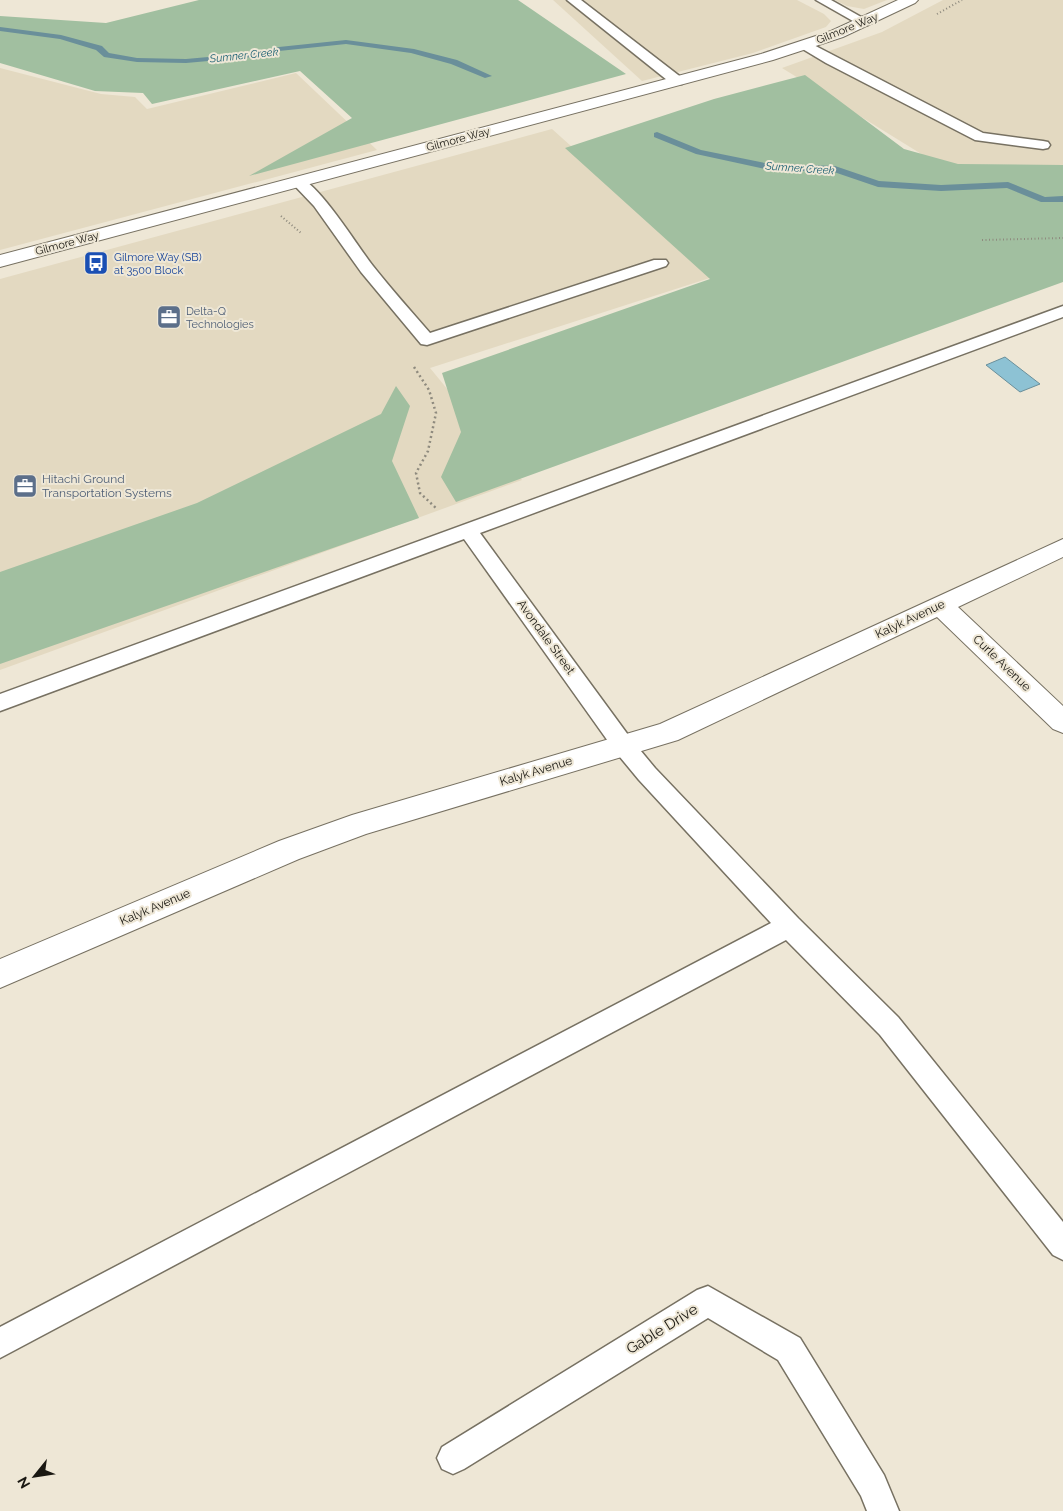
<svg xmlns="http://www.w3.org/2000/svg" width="1063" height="1511" font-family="Raleway,sans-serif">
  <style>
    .built { fill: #e3d9c1 }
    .green { fill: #a1bfa0 }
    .water { fill: #8dc2d4; stroke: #6a8f9a }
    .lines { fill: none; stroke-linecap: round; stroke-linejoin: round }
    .stream { fill: #6a8f9a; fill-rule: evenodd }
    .service-casing { stroke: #777162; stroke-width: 3 }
    .minor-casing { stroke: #777162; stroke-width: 2 }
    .tertiary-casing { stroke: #777162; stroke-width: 2 }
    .path-far1 { stroke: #8e8a7e; stroke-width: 2; stroke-dasharray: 1 2.5; stroke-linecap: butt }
    .path { stroke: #8e8a7e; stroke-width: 2.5; stroke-dasharray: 2 3; stroke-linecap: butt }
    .service { fill: #fff; fill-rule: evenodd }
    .minor { fill: #fff; fill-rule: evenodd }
    .tertiary { fill: #fff; fill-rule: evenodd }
    .labels { text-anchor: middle; stroke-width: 4; stroke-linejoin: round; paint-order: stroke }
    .far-street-label { font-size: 11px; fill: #1a1812; stroke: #eee7d6 }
    .far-water-label { font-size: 11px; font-style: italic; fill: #185e71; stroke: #eee7d6 }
    .far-transit-label { font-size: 11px; fill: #164399; stroke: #eee7d6; text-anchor: start }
    .far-service-label { font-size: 11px; fill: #4e5e75; stroke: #eee7d6; text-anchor: start }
    .service-label { font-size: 12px; fill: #4e5e75; stroke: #eee7d6; text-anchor: start }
    .street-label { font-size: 12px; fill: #1a1812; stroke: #eee7d6 }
    .near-street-label { font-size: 15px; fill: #1a1812; stroke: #eee7d6 }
  </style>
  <rect width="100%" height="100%" fill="#eee7d6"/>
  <g class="built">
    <path d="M553,0h244l27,14 7,7 -5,6 -73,26 -111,28z"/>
    <path d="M835,0h52l-23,9 -17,-3z"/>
    <path d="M943,0h120v176l-119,-8 -162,-100 100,-36z"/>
    <path d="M0,68l101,26 34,3 12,12 149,-36 81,77 -377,100z"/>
    <path d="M552,129l164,147 -286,92 92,112 -522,190v-391z"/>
  </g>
  <g class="green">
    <path d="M199,0h319l108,74 -377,102 103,-58 -52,-47 -148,33 -9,-11 -48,-2 -95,-28v-47l106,7z"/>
    <path d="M805,75l99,74 54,15 105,1v117l-607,220 -15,-25 20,-45 -19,-59 268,-94 -145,-131 149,-49z"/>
    <path d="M396,386l14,20 -18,55 27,57 -419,146v-92l197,-69 184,-89z"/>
  </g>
  <path class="water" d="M1005,357l35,27 -20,8 -34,-27z"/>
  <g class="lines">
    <g class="stream">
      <path d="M0,27l61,8 41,11 7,7 28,5 49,1 67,-6 26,-6 67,-7 68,9 43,11 35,16 -7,2 -34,-14 -40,-11 -65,-9 -67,7 -26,6 -67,6 -49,-1 -33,-5 -8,-7 -36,-11 -60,-8z"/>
      <path d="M657,132l44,18 69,14 65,2 44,15 62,4 67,-3 37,15 18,-1v6h-22l-34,-14 -66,3 -63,-4 -44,-15 -64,-2 -74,-16 -42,-17v-4z"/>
    </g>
    <defs>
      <g id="service">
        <path d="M567,0h14l101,78 2,3 -2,3h-10z"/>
        <path d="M816,0h15l39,22 -2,3h-8z"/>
        <path d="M806,41l177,92 60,8 5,1 2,3 -2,3 -5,1 -68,-9 -149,-77 -25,-15 -1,-3 1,-3z"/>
        <path d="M299,178c19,4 59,69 74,88 18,23 38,45 57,67l224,-73h12l2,3 -2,3 -239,79 -6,-1 -60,-72 -47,-66 -20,-21 -2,-3 2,-3z"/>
        <path d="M1063,306v11l-583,216 151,206 24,29 143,150 100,99 165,205v38l-10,-5 -173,-220 -94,-95 -786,418v-31l771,-404 -132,-143 -24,-29 -151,-212 -464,172v-17z"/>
        <path d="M708,1286l92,52 84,137 15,36h-32l-6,-15 -83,-136 -70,-42 -244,151 -11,5 -11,-5 -5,-11 5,-11 255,-157z"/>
      </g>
      <path id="minor" d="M1063,539v18l-105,50 105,99v27l-10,-4 -116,-112 -259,123 -312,94 -67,25 -299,129v-29l279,-118 73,-26 308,-91z"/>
      <path id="tertiary" d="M898,0h20l-3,3 -72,34 -70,23 -773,207v-12l761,-201 70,-23z"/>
    </defs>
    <use href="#service" class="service-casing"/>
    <use href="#minor" class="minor-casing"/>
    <use href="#tertiary" class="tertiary-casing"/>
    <g class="path-far1">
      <path d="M937,14l25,-14"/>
      <path d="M281,216l20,17"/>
      <path d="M982,240l81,-2"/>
    </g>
    <path class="path" d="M414,367l15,23 7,23 -8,38 -12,22 4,20 17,16"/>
    <use href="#service" class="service"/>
    <use href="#minor" class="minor"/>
    <use href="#tertiary" class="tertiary"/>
  </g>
  <defs>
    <symbol id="bus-square" viewBox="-11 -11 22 22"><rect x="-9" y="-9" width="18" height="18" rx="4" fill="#1a4fb4" stroke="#eee7d6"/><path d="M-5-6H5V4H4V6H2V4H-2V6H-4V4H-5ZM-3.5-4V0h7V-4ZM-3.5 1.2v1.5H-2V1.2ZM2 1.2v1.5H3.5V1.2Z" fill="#fff"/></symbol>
    <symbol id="office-square" viewBox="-11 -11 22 22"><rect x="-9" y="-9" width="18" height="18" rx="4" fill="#5c6f8a" stroke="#eee7d6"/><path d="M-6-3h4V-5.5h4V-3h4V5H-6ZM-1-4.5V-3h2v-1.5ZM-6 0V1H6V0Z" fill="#fff"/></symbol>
  </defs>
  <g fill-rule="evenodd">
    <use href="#bus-square" x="82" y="249" width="28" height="28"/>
    <use href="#office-square" x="155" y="303" width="28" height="28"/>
    <use href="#office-square" x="11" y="472" width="28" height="28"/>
  </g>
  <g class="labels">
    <g class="far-street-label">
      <text transform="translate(847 28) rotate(-22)" y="4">Gilmore Way</text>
      <text transform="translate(458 139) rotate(-15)" y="4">Gilmore Way</text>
      <text transform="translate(67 243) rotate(-15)" y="4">Gilmore Way</text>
    </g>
    <g class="far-water-label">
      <text transform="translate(244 55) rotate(-6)" y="4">Sumner Creek</text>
      <text transform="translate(800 168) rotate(4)" y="4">Sumner Creek</text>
    </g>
    <g class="far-transit-label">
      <text x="114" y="261">Gilmore Way (SB)<tspan x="114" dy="13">at 3500 Block</tspan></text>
    </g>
    <g class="far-service-label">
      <text x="186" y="315">Delta-Q<tspan x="186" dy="13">Technologies</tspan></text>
    </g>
    <g class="service-label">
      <text x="42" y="483">Hitachi Ground<tspan x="42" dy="14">Transportation Systems</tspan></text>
    </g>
    <g class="street-label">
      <text transform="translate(910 619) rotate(-25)" y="4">Kalyk Avenue</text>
      <text transform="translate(546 637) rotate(54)" y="4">Avondale Street</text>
      <text transform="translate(1002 663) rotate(44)" y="4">Curle Avenue</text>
      <text transform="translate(536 771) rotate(-17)" y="4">Kalyk Avenue</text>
      <text transform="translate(155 907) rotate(-23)" y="4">Kalyk Avenue</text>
    </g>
    <g class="near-street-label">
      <text transform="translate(662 1329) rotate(-32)" y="5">Gable Drive</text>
    </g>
  </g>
  <g transform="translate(35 1476) rotate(240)" stroke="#eee7d6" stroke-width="4" paint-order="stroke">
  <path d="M0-4L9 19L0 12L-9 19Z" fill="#1a1812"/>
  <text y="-8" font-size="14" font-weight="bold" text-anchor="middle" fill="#1a1812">N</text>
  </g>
</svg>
